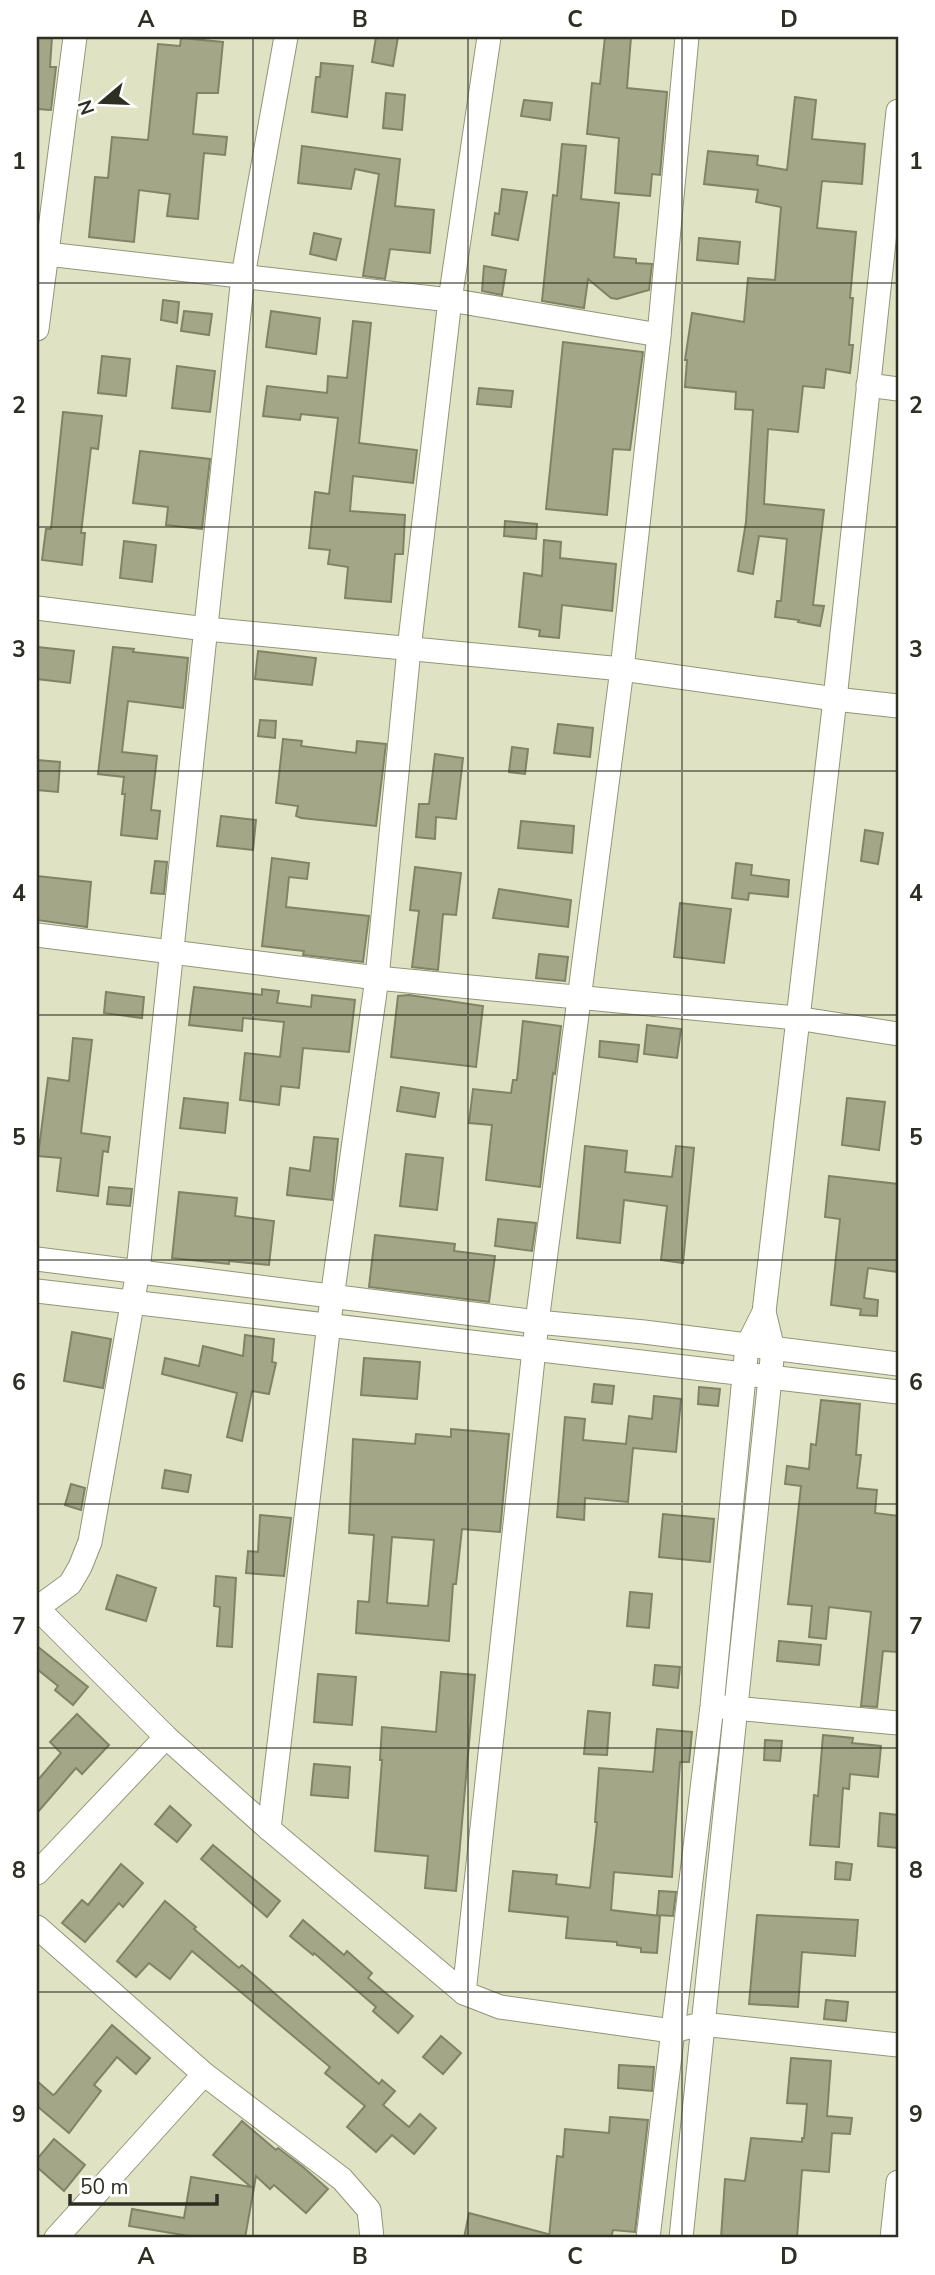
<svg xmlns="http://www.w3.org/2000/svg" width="935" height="2275" font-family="'Nunito Sans',sans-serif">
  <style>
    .building { fill: #a3a788; stroke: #808366; stroke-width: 2; fill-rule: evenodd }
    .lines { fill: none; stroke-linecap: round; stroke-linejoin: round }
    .street-casing { stroke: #929678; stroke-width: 25 }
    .street { stroke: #fff; stroke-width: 23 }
    .grid { fill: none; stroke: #2d2f23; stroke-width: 2; stroke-opacity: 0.55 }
    .neatline { fill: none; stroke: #2d2f23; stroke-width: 2.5 }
    .grid-label { font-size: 23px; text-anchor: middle; font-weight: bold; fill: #2d2f23 }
  </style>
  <rect width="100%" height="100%" fill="#dfe3c3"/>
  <g class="building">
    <path d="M37,37h15l-2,30h6l-5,43 -14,-1z"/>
    <path d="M376,37h22l-5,29 -21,-4z"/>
    <path d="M605,37h26l-4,51 40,4 -7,83 -8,-1 -2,22 -35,-3 4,-55 -32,-4 5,-51 8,1z"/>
    <path d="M181,38l42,4 -5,51h-21l-4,41 34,3 -2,18 -21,-2 -6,66 -31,-3 3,-22 -31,-4 -5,52 -45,-5 6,-60 13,1 4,-41 36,3 10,-96 22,2z"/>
    <path d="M321,63l32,3 -6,51 -35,-5 4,-35h4z"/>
    <path d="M386,93l19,2 -3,35 -19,-2z"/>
    <path d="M795,97l21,3 -4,39 53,5 -3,40 -40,-3 -5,47 39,4 -6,66h3l-4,47h4l-3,28 -24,-4 -2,19 -21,-2 -5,46 -30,-3 -4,75 60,6 -11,95 11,1 -4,20 -22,-4 1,-2 -24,-3 2,-16h4l6,-62 -28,-3 -6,38 -15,-3 8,-49 7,-112 -18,-1 1,-17 -51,-5 2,-27h-2l7,-47 52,9 4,-44 27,2 6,-73 -25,-5 2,-12 -54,-6 4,-33 50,5 -1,9 30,5z"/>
    <path d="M524,100l28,3 -2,17 -29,-4z"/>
    <path d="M562,144l24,2 -5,53 38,4 -5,54 22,2v4l16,1 -3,26 -32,9 -6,-1 -23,-19 -4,29 -42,-7 11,-106 4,1z"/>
    <path d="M302,146l98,13 -5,47 39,4 -4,43 -40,-4 -5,30 -22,-3 16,-102 -24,-5 -4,20 -53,-6z"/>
    <path d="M502,189l25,3 -9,48 -26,-5 3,-22 4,1z"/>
    <path d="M314,233l27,6 -5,21 -26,-6z"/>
    <path d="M699,238l41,4 -2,22 -41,-4z"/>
    <path d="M484,266l22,4 -4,25 -20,-4z"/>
    <path d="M163,300l16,2 -2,21 -16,-3z"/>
    <path d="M184,311l28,3 -3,21 -28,-4z"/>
    <path d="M271,311l49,7 -4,36 -50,-7z"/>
    <path d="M353,321l18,2 -12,120 58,7 -4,33 -60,-7 -3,35 55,4 -2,39h-8l-4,48 -46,-4 3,-31 -20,-3 2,-14 -21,-2 6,-56 14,2 9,-76 -37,-4 -1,6 -37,-4 4,-30 60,7 1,-17 19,2z"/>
    <path d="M563,342l80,10 -13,98 -17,-1 -6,66 -61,-6z"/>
    <path d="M102,356l28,3 -4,37 -28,-3z"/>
    <path d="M177,366l38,5 -5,41 -38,-4z"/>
    <path d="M479,388l34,3 -2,16 -34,-3z"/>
    <path d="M63,412l39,4 -4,33 -7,-1 -10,85h4l-3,32 -40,-5 4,-31h5z"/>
    <path d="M140,451l70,8 -8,70 -36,-4 2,-18 -35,-4z"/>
    <path d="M505,521l32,3 -1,15 -32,-3z"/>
    <path d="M544,540l17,2 -1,16 56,6 -4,47 -50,-6 -3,33 -20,-2 1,-6 -21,-3 5,-54 18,3z"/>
    <path d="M124,541l32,4 -4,37 -32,-4z"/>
    <path d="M37,647l37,4 -4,32 -33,-4z"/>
    <path d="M113,647l21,2 -1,3 55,6 -5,50 -55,-7 -6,51 35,4 -6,54 9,1 -3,28 -36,-4 4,-41h-3l2,-17 -26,-3z"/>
    <path d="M258,651l58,7 -4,27 -57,-6z"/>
    <path d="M260,720l16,1 -1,17 -17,-2z"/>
    <path d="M558,724l35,4 -3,29 -36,-4z"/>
    <path d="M283,739l19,2 -1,5 55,7 1,-12 29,3 -10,82 -75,-8 -5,-2 2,-10 -22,-3z"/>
    <path d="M512,747l16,2 -3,25 -16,-2z"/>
    <path d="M435,754l28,4 -7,61 -20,-2 -1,22 -19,-2 3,-33h10z"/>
    <path d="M37,760l23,2 -2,30 -21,-2z"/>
    <path d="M221,816l35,4 -3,30 -36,-4z"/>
    <path d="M521,821l53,5 -2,27 -54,-5z"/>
    <path d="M865,830l18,3 -5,31 -17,-3z"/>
    <path d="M272,858l37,5 -2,16 -18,-2 -3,30 83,9 -6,46 -60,-7 1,-4 -42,-5z"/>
    <path d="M155,861l12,1 -3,32 -13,-1z"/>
    <path d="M736,863l16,2 -1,10 38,5 -1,17 -39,-4 -1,7 -16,-2z"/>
    <path d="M415,867l46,6 -5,42 -13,-1 -5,56 -26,-3 7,-56 -9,-1z"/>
    <path d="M37,876l54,6 -4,45 -50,-7z"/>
    <path d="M499,889l72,11 -3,27 -75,-9z"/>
    <path d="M680,903l51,6 -7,54 -50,-6z"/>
    <path d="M539,954l29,3 -3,24 -29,-3z"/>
    <path d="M194,987l68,8v-6l17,2 -2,12 34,4 1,-12 43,5 -6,52 -46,-4 -4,40 -18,-2 -2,19 -39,-5 5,-47 35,4 4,-35 -41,-4 -1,13 -53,-6z"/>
    <path d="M106,992l38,5 -2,21 -38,-5z"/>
    <path d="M409,995l74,11 -7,61 -85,-10 7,-61z"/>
    <path d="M523,1021l38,5 -6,48 -2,-1 -13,114 -54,-7 6,-55 -23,-2 4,-34 38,4 2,-13h4z"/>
    <path d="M647,1025l34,4 -4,29 -33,-4z"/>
    <path d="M73,1038l19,2 -11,93 29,4 -2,15 -5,-1 -5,45 -41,-5 4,-33 -23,-2 10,-78 21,3z"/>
    <path d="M600,1041l39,4 -2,17 -38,-5z"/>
    <path d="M401,1087l38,6 -4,24 -38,-6z"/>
    <path d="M184,1098l44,5 -3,30 -45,-5z"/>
    <path d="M847,1098l38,4 -6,48 -37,-5z"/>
    <path d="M314,1137l24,2 -6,61 -45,-5 3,-27 20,3z"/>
    <path d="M585,1146l42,5 -2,21 47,5 4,-31 18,2 -11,115 -22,-3 6,-54 -43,-6 -4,43 -43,-5z"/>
    <path d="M406,1154l37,4 -6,52 -37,-4z"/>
    <path d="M829,1176l69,8v88l-30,-4 -4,30 14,2 -1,16 -17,-1 1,-6 -30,-4 9,-86 -15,-2z"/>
    <path d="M109,1187l23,2 -2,17 -23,-2z"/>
    <path d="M179,1192l58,6 -2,18 39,5 -5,44 -40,-4v3l-57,-6z"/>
    <path d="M498,1219l38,4 -4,28 -37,-5z"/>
    <path d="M375,1235l80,9 -1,7 41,5 -6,46 -120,-15z"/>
    <path d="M72,1332l39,7 -8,49 -39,-7z"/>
    <path d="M245,1335l29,4 -2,23 4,1 -7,31 -17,-3 -10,50 -15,-4 10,-44 -75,-19 3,-16 34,8 4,-20 40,10z"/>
    <path d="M364,1358l56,4 -3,37 -56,-4z"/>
    <path d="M594,1384l20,2 -2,18 -20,-2z"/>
    <path d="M699,1387l21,2 -2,17 -20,-2z"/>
    <path d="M654,1396l27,3 -5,53 -43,-4 -5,54 -43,-4 -1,22 -27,-3 8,-100 20,2 -2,21 43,4 3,-28 23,3z"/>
    <path d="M821,1400l39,4 -4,51h5l-4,33 20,2 -2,23 23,3v136l-15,-1 -6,56 -16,-1 10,-94 -42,-5 -3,32 -17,-2 3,-31 -24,-2 13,-118 -16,-2 2,-18 22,3 2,-25 5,1z"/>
    <path d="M451,1429l58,5 -9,98 -38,-3 -6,55h-3l-4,57 -93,-8 2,-32 11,1 5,-67 -25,-2 4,-94 62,5 1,-10 35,3zM392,1537l42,3 -6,66 -41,-3z"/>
    <path d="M165,1470l26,5 -3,17 -26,-4z"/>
    <path d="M71,1484l14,4 -4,22 -16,-5z"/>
    <path d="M663,1514l51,5 -4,43 -51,-5z"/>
    <path d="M260,1515l31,3 -7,58 -38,-3 2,-22 10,1z"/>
    <path d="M117,1575l39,13 -10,33 -40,-12z"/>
    <path d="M216,1576l20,2 -4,69 -15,-1 3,-39 -6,-1z"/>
    <path d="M630,1592l22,2 -3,34 -22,-2z"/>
    <path d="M779,1641l42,4 -2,20 -42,-4z"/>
    <path d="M37,1646l51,41 -15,18 -18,-15 3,-4 -21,-17z"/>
    <path d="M655,1665l25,2 -2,21 -25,-3z"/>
    <path d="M441,1672l34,3 -19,216 -31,-3 3,-32 -53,-5 7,-91h-2l2,-33 54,5z"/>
    <path d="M318,1674l38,3 -4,48 -38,-3z"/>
    <path d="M588,1711l22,2 -3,42 -23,-1z"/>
    <path d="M77,1714l32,31 -27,29 -6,-6 -39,45v-32l24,-28 -11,-11z"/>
    <path d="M657,1729l35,3 -3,30h-9l-8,115 -58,-5 -3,38 49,6 -3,37 -16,-1v-4l-24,-3v-3l-51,-4 2,-21 -59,-6 4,-40 44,4 -1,9 34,4 7,-66h-2l4,-54 54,4z"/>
    <path d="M823,1735l30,3 -1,5 29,3 -3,31 -28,-3 -1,15 -6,-1 -4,59 -29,-2 4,-50 4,1z"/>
    <path d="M765,1740l17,1 -2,20 -16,-1z"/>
    <path d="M314,1764l36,3 -2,31 -37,-3z"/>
    <path d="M170,1806l21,19 -14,17 -22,-18z"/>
    <path d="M880,1813l18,2v33l-20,-2z"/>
    <path d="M213,1845l67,56 -13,16 -66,-58z"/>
    <path d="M836,1862l16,2 -2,16 -15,-1z"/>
    <path d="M121,1864l22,19 -20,24 -4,-4 -34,39 -23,-19 20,-23 6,5z"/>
    <path d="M659,1891l17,1 -3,24 -16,-1z"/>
    <path d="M165,1901l31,26 -2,2 45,39 3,-3 137,119 3,-4 13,11 -12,14 26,22 11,-13 16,14 -22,26 -22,-19 -16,17 -29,-25 18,-21 -40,-33 5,-6 -138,-116 -22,28 -21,-16 -13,14 -19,-16z"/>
    <path d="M757,1915l101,5 -3,36 -53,-4 -4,55 -49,-3z"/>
    <path d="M303,1920l41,35 3,-4 25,22 -4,5 45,38 -15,17 -25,-22 3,-4 -62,-54 -1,2 -23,-19z"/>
    <path d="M826,2000l22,2 -2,19 -22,-2z"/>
    <path d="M112,2025l38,33 -14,16 -19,-17 -23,28 7,6 -32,42 -32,-27v-25l16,14 2,-1z"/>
    <path d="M441,2036l20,17 -18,21 -20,-17z"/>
    <path d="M791,2058l40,3 -4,55 25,2 -2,16 -18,-1 -3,39 -27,-2 -5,68h-76l4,-59 20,2 6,-43 51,4v-4h2l3,-34 -20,-1z"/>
    <path d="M619,2065l35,2 -2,24 -34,-3z"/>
    <path d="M610,2117l38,3 -13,112 -22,-2 -2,8h-62l8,-82 6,1 2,-28 44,4z"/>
    <path d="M242,2121l34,29 2,-2 25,19 25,22 -22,24 -32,-28 -4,4 -14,-13 -11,62h-44l-72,-12 3,-17 52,9 7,-41 60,10 -38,-32z"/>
    <path d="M54,2139l31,26 -21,26 -27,-24v-8z"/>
    <path d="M469,2213l79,21v4h-84z"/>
  </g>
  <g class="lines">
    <defs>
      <g id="street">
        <path d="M47,254l403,46 209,35"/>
        <path d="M37,329l38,-292"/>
        <path d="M868,385l30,4"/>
        <path d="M37,608l169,21 416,40 213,30 63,7"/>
        <path d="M37,935l340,43 419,40 102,16"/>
        <path d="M37,1259l500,63 107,10 254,32"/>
        <path d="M37,1291l861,101"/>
        <path d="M37,1608l33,-24 10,-17 10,-25 48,-271 105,-995 43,-239"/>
        <path d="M37,1608l129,129 103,92 195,164 36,14 172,24 30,-7 196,21"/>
        <path d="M722,1707l176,16"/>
        <path d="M269,1829l63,-531 45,-320 32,-329 41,-349 39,-263"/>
        <path d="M37,1873l129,-136"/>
        <path d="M37,1927l167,147 138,105 27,31 3,28"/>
        <path d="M464,1993l73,-671 85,-653 37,-334 28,-298"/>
        <path d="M56,2238l148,-164"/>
        <path d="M648,2238l64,-532 35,-360 17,-34 71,-613 63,-588"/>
        <path d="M681,2238l92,-889 -9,-37"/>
        <path d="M892,2238l6,-56"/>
      </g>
    </defs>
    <use href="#street" class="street-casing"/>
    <use href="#street" class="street"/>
  </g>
  <path class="grid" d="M253,37v2201M468,37v2201M682,37v2201M37,283h861M37,527h861M37,771h861M37,1015h861M37,1260h861M37,1504h861M37,1748h861M37,1992h861"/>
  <rect width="935" height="2275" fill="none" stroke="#ffffff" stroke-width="77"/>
  <g transform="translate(102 102) rotate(251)" stroke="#ffffff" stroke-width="5" paint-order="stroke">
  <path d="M0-5L12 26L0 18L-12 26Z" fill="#2d2f23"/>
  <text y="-10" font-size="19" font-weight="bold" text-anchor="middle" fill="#2d2f23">N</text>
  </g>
  <path d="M70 2194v10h147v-10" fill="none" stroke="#2d2f23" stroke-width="3.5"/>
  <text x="80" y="2194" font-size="21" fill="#2d2f23" stroke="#ffffff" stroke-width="5" paint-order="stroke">50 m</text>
  <rect x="38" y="38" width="859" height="2198" class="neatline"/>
  <g class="grid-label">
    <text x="146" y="27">A</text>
    <text x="360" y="27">B</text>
    <text x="575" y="27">C</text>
    <text x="789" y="27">D</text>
    <text x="19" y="169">1</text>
    <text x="916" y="169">1</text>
    <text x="19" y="413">2</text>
    <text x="916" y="413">2</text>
    <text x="19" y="657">3</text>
    <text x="916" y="657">3</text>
    <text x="19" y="901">4</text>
    <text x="916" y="901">4</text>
    <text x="19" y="1145">5</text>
    <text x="916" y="1145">5</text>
    <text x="19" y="1390">6</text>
    <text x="916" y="1390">6</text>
    <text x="19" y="1634">7</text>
    <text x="916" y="1634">7</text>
    <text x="19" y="1878">8</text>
    <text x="916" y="1878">8</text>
    <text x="19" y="2122">9</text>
    <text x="916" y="2122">9</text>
    <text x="146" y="2264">A</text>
    <text x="360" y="2264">B</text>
    <text x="575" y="2264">C</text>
    <text x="789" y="2264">D</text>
  </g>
</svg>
